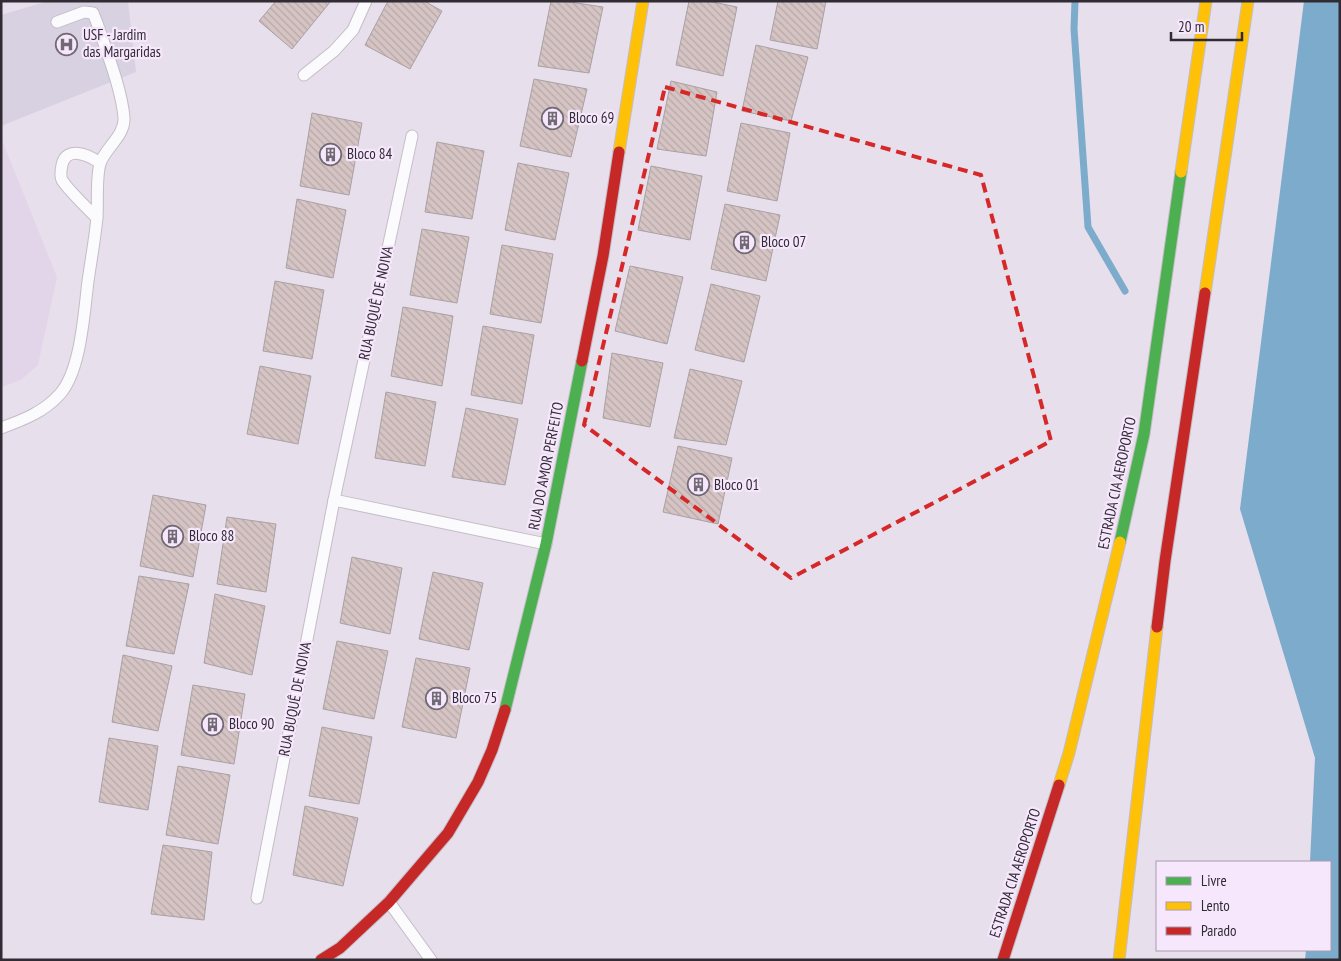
<svg xmlns="http://www.w3.org/2000/svg" width="1341" height="961" font-family="'PT Sans Narrow',sans-serif">
  <style>
    .built { fill: #e3d5e9 }
    .medical { fill: #d8d1e2 }
    .water { fill: #7cabcc }
    .lines { fill: none; stroke-linecap: round; stroke-linejoin: round }
    .stream { stroke: #7cabcc; stroke-width: 7 }
    .building { fill: url(#building-back-hatch); stroke: #a9a1a4 }
    .lane-casing { stroke: #c4bdc7; stroke-width: 13 }
    .fast-casing { stroke: #c4bdc7; stroke-width: 13 }
    .slow-casing { stroke: #c4bdc7; stroke-width: 13 }
    .jam-casing { stroke: #c4bdc7; stroke-width: 13 }
    .lane { stroke: #fbfafc; stroke-width: 11 }
    .fast { stroke: #4caf50; stroke-width: 11 }
    .slow { stroke: #ffc107; stroke-width: 11 }
    .jam { stroke: #c62828; stroke-width: 11 }
    .marked { fill: none; stroke: #d62828; stroke-width: 4; stroke-dasharray: 10 6; stroke-linejoin: round }
    .labels { text-anchor: middle; stroke-width: 4.5; stroke-linejoin: round; paint-order: stroke }
    .poi-label { font-size: 15px; fill: #312b34; stroke: #f6e7fd; text-anchor: start }
    .street-label { font-size: 15px; fill: #312b34; stroke: #f6e7fd }
  </style>
  <defs>
    <pattern id="building-back-hatch" width="6" height="6" patternUnits="userSpaceOnUse" patternTransform="scale(1.25)"><rect width="6" height="6" fill="#d5c4c3"/><path d="M-1 5l2 2M0 0l6 6M5-1l2 2" fill="none" stroke="#b7a9a8"/></pattern>
  </defs>
  <rect width="100%" height="100%" fill="#e7dfeb"/>
  <path class="built" d="M1,138l56,139 -19,88 -17,15 -20,7z"/>
  <path class="medical" d="M48,1h80l8,71 -135,54v-111z"/>
  <path class="water" d="M1304,1h36v959h-35l1,-10h24v-88h-20l5,-104 -75,-249z"/>
  <g class="lines">
    <path class="stream" d="M1075,1l-1,28 14,198 37,64"/>
  </g>
  <g class="building">
    <path d="M276,1h55l-39,48 -33,-28z"/>
    <path d="M388,1h36l18,10 -32,58 -45,-24z"/>
    <path d="M551,1h12l40,6 -14,66 -51,-7z"/>
    <path d="M689,1h19l29,6 -14,69 -47,-11z"/>
    <path d="M778,1h48l-9,48 -47,-9z"/>
    <path d="M756,45l52,12 -17,64 -49,-10z"/>
    <path d="M534,79l53,10 -16,68 -51,-11z"/>
    <path d="M671,81l46,11 -11,64 -49,-7z"/>
    <path d="M312,113l50,10 -13,72 -49,-9z"/>
    <path d="M741,123l49,10 -13,68 -50,-10z"/>
    <path d="M437,142l47,9 -12,68 -47,-7z"/>
    <path d="M518,163l51,10 -14,67 -50,-10z"/>
    <path d="M651,166l51,10 -12,64 -52,-10z"/>
    <path d="M297,199l49,11 -13,68 -47,-10z"/>
    <path d="M725,204l55,11 -14,66 -55,-12z"/>
    <path d="M422,229l47,8 -12,66 -47,-8z"/>
    <path d="M502,245l51,9 -12,69 -51,-9z"/>
    <path d="M630,266l53,11 -16,67 -52,-13z"/>
    <path d="M275,281l49,9 -12,69 -49,-8z"/>
    <path d="M711,284l49,12 -16,66 -49,-12z"/>
    <path d="M403,307l50,9 -11,70 -51,-10z"/>
    <path d="M483,326l51,9 -12,69 -51,-9z"/>
    <path d="M612,353l51,10 -13,64 -47,-9z"/>
    <path d="M260,366l51,10 -13,68 -51,-10z"/>
    <path d="M690,369l52,12 -16,64 -52,-7z"/>
    <path d="M386,392l50,10 -11,64 -50,-8z"/>
    <path d="M466,408l52,11 -13,66 -53,-8z"/>
    <path d="M678,446l54,12 -14,66 -55,-12z"/>
    <path d="M153,495l53,10 -13,72 -53,-11z"/>
    <path d="M227,517l49,7 -10,68 -49,-8z"/>
    <path d="M352,557l50,11 -12,66 -50,-11z"/>
    <path d="M433,572l50,11 -14,67 -50,-11z"/>
    <path d="M139,576l50,8 -15,70 -48,-8z"/>
    <path d="M215,594l50,12 -13,69 -48,-12z"/>
    <path d="M337,641l51,10 -14,68 -51,-10z"/>
    <path d="M123,655l49,11 -14,65 -46,-9z"/>
    <path d="M416,658l54,10 -14,70 -54,-11z"/>
    <path d="M193,685l52,9 -11,70 -53,-9z"/>
    <path d="M322,727l50,10 -13,67 -50,-8z"/>
    <path d="M109,738l49,8 -10,64 -49,-8z"/>
    <path d="M178,766l52,9 -12,69 -52,-9z"/>
    <path d="M305,806l53,12 -15,68 -50,-11z"/>
    <path d="M163,845l49,7 -8,68 -53,-6z"/>
  </g>
  <g class="lines">
    <defs>
      <g id="lane">
        <path d="M304,75l30,-24 19,-21 13,-29"/>
        <path d="M97,218c-9,-9 -29,-28 -35,-38 -2,-4 -1,-10 0,-15 4,-20 27,-10 38,-2"/>
        <path d="M1,428c22,-8 43,-16 59,-34 21,-24 24,-81 28,-113 3,-21 7,-42 9,-64 1,-14 -1,-40 3,-53 4,-15 25,-28 24,-46 -2,-28 -18,-68 -27,-95l-4,-10 -9,-1 -27,10"/>
        <path d="M334,500l212,44"/>
        <path d="M257,898l77,-398 78,-364"/>
        <path d="M389,902l42,58"/>
      </g>
      <g id="fast">
        <path d="M1120,542l24,-108 37,-262"/>
        <path d="M505,710l41,-166 36,-183"/>
      </g>
      <g id="slow">
        <path d="M619,152l24,-151"/>
        <path d="M1181,172l25,-171"/>
        <path d="M1205,293l43,-292"/>
        <path d="M1059,785l10,-32 51,-211"/>
        <path d="M1119,960l38,-333"/>
      </g>
      <g id="jam">
        <path d="M582,361l21,-105 16,-104"/>
        <path d="M1157,627l8,-66 40,-268"/>
        <path d="M321,960l19,-12 49,-46 59,-69 30,-51 14,-32 13,-40"/>
        <path d="M1003,960l56,-175"/>
      </g>
    </defs>
    <use href="#lane" class="lane-casing"/>
    <use href="#fast" class="fast-casing"/>
    <use href="#slow" class="slow-casing"/>
    <use href="#jam" class="jam-casing"/>
    <use href="#lane" class="lane"/>
    <use href="#fast" class="fast"/>
    <use href="#slow" class="slow"/>
    <use href="#jam" class="jam"/>
  </g>
  <path class="marked" d="M665,87l316,88 70,266 -260,137 -207,-153z"/>
  <defs>
    <symbol id="hospital-ring" viewBox="-11 -11 22 22"><circle r="9.5" fill="#f6e7fd" stroke="#716a74" stroke-width="1.5"/><path d="M-5-5h3v3.5h4V-5h3V5h-3V1.5h-4V5h-3Z" fill="#716a74"/></symbol>
    <symbol id="building-ring" viewBox="-11 -11 22 22"><circle r="9.5" fill="#f6e7fd" stroke="#716a74" stroke-width="1.5"/><path d="M-4-6H4V6H1V3H-1V6H-4ZM-2.5-4.3h1.7v1.8h-1.7ZM.8-4.3h1.7v1.8H.8ZM-2.5-1h1.7V.8h-1.7ZM.8-1h1.7V.8H.8Z" fill="#716a74"/></symbol>
  </defs>
  <g fill-rule="evenodd">
    <use href="#hospital-ring" x="54" y="32" width="25" height="25"/>
    <use href="#building-ring" x="540" y="106" width="25" height="25"/>
    <use href="#building-ring" x="318" y="142" width="25" height="25"/>
    <use href="#building-ring" x="732" y="230" width="25" height="25"/>
    <use href="#building-ring" x="686" y="472" width="25" height="25"/>
    <use href="#building-ring" x="160" y="524" width="25" height="25"/>
    <use href="#building-ring" x="424" y="686" width="25" height="25"/>
    <use href="#building-ring" x="200" y="712" width="25" height="25"/>
  </g>
  <g class="labels">
    <g class="poi-label">
      <text x="83" y="40">USF - Jardim<tspan x="83" dy="17">das Margaridas</tspan></text>
      <text x="569" y="123">Bloco 69</text>
      <text x="347" y="159">Bloco 84</text>
      <text x="761" y="247">Bloco 07</text>
      <text x="714" y="490">Bloco 01</text>
      <text x="189" y="541">Bloco 88</text>
      <text x="452" y="703">Bloco 75</text>
      <text x="229" y="729">Bloco 90</text>
    </g>
    <g class="street-label">
      <text transform="translate(376 303) rotate(-78)" y="5">RUA BUQUÊ DE NOIVA</text>
      <text transform="translate(546 466) rotate(-79)" y="5">RUA DO AMOR PERFEITO</text>
      <text transform="translate(1117 483) rotate(-78)" y="5">ESTRADA CIA AEROPORTO</text>
      <text transform="translate(295 699) rotate(-79)" y="5">RUA BUQUÊ DE NOIVA</text>
      <text transform="translate(1015 873) rotate(-72)" y="5">ESTRADA CIA AEROPORTO</text>
    </g>
  </g>
  <rect width="1341" height="961" fill="none" stroke="#312b34" stroke-width="5"/>
  <rect x="1156" y="861" width="175" height="90" fill="#f6e7fd" stroke="#a79cad"/>
  <rect x="1166" y="877" width="25" height="8" fill="#4caf50" stroke="#a79cad"/>
  <text x="1201" y="886" font-size="15" fill="#312b34">Livre</text>
  <rect x="1166" y="902" width="25" height="8" fill="#ffc107" stroke="#a79cad"/>
  <text x="1201" y="911" font-size="15" fill="#312b34">Lento</text>
  <rect x="1166" y="927" width="25" height="8" fill="#c62828" stroke="#a79cad"/>
  <text x="1201" y="936" font-size="15" fill="#312b34">Parado</text>
  <path d="M1171 32v8h71v-8" fill="none" stroke="#312b34" stroke-width="2.5"/>
  <text x="1178" y="32" font-size="15" fill="#312b34" stroke="#f6e7fd" stroke-width="4" paint-order="stroke">20 m</text>
</svg>
